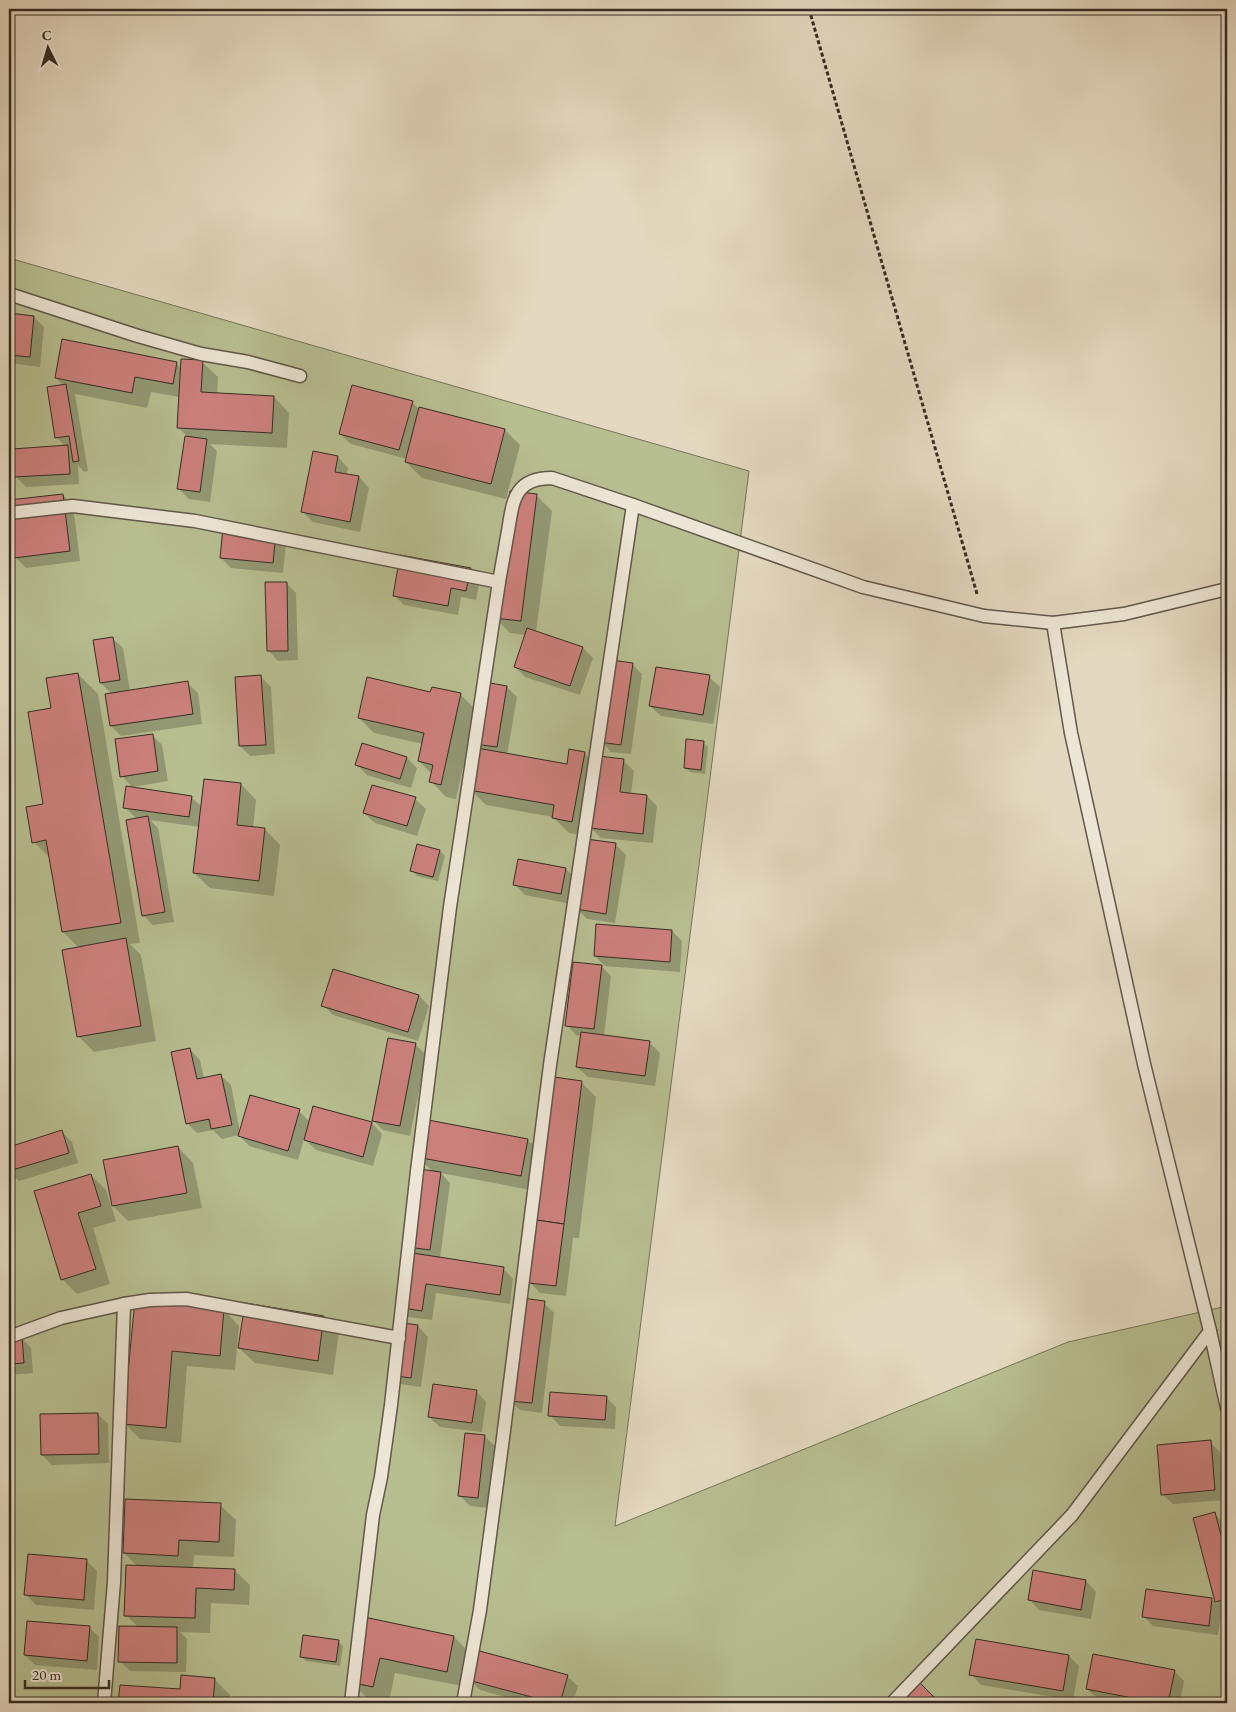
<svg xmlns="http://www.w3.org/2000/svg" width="1236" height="1712" font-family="'EB Garamond',serif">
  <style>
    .green { fill: #b7be90; stroke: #76755a }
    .shadow { fill: #0003 }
    .building { fill: #cc807c; stroke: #352c23 }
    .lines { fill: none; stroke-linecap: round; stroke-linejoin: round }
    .lane-casing { stroke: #61574a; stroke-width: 15 }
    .path { stroke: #352c23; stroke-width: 3; stroke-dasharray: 4 2.5; stroke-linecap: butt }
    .lane { stroke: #ede6d6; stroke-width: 12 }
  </style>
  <rect width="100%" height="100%" fill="#e4d9c0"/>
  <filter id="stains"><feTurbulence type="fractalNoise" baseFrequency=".004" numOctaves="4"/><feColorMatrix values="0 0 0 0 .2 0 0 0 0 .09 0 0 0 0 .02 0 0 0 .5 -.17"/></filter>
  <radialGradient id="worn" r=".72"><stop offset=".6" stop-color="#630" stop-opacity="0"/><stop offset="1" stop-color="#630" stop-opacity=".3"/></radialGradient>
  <path class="green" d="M9,258l740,213 -134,1055 453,-184 159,-36v397h-1218z"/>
  <g class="shadow">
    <path d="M9,314l25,3 10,10 -4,40 -31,-4z"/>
    <path d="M202,362l16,15 -1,17 57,3 15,16 -2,35 -77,-4 7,7 -7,51 -21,-3 -10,-10 10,-51 -11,-11 2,-30 -29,-5 -4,16 -72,-14 13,77 -4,1 -6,-7 1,19 -53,3 -10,-10 50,-30 -9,-9 7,-52 -8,-8 120,-15 6,6z"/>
    <path d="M412,402l8,8 85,20 15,15 -14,54 -84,-21 -16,-16 1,-3 -56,-15 -11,-10z"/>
    <path d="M314,453l24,4 10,11 -1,7 12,2 10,11 -9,44 -47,-10 -10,-10z"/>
    <path d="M63,495l10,10 7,56 -54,7 -11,-11 -6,-55z"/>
    <path d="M537,496l15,15 -16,121 47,16 10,10 -13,37 -55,-18 -10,-10 11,-32 -16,-2 -16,-16z"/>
    <path d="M224,528l62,16 -3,29 -52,-5 -10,-10z"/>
    <path d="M470,569l10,10 -4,21 -15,-3 -3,18 -54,-10 -10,-10z"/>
    <path d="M286,583l10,10 2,67 -20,1 -10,-11z"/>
    <path d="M112,638l11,10 7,43 57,-8 11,10 4,31 -81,12 -10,-10 -5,-31 6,-1 -11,-11z"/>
    <path d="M632,664l10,10 -11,80 -20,-2 -10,-11z"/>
    <path d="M78,674l20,20 42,249 -10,1 11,11 15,86 -62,11 -16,-16 1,-88 -16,-16 -12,-73 -17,-17 10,-37 8,-96z"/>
    <path d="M261,677l10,10 4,67 -25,2 -10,-10z"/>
    <path d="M709,677l11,10 -7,37 -52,-8 -11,-10z"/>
    <path d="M507,687l10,10 -10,58 61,10 16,-12 14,14 25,-7 11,11 -3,23 16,2 10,10 -4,37 -52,-5 -12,-12 -1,10 -19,-3 -16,-16 -67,-12 -15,-15 11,-40 -7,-7z"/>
    <path d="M433,688l28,7 15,15 -20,89 -10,-2 -15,-16 1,-7 -13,-13 4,-17 -49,-11 -15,-15 72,-25z"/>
    <path d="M152,735l10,10 6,36 -36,6 -10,-11z"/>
    <path d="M703,742l5,5 -3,27 -15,-2 -5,-4z"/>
    <path d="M407,758l10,10 -6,20 -44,-13 -10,-10z"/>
    <path d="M241,784l15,16 -3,28 12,1 15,16 -6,51 -64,-8 -16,-15 6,-46 -50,-7 8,8 16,94 -21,3 -10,-10 -6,-96 -12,-12 66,-10 11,10z"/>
    <path d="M415,799l11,10 -9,27 -42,-13 -11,-10z"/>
    <path d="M615,844l11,11 -11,68 -28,-4 -10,-10z"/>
    <path d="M418,846l22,5 5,5 -7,25 -21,-5 -5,-5z"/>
    <path d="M566,869l10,10 -5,25 -46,-9 -10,-10z"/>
    <path d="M672,931l10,10 -2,31 -75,-6 -10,-10z"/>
    <path d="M601,966l10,10 -7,60 46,7 10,10 -5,33 -67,-9 -11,-10 5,-31h-5l-10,-11z"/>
    <path d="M419,996l10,10 -11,35 -85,-26 -10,-10z"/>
    <path d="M415,1044l11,11 -16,81 -27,-6 -10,-10z"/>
    <path d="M190,1049l10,11 4,19 16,-4 11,10 9,47 59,-21 11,11 4,-14 58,15 10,11 -9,32 -57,-16 -12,-11 -6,21 -49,-14 -10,-11 -17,4 -9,-9 -16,3 -10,-10z"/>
    <path d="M581,1082l15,15 -17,141h-6l-7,58 -26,-3 -10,-11z"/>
    <path d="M62,1132l10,10 6,21 -59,18 -10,-10v-23z"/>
    <path d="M528,1140l15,15 -7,36 -95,-18 9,10 -10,76 63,9 10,11 -3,25 -74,-11 -4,27 -23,-3 -10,-10 19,-52 -9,-8 24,-75 -16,-16z"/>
    <path d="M178,1147l15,16 9,45 -74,13 -15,-15z"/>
    <path d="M91,1175l15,15 10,31 -23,7 17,56 -33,10 -15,-15 -27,-87z"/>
    <path d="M136,1302l88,8 15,16 -4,44 -48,-4 -6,77 -41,-4 -15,-15z"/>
    <path d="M544,1303l10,10 -12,100 -22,-3 -10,-10z"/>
    <path d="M324,1317l15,15 -6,43 -78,-12 -16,-15z"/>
    <path d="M418,1326l10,11 -7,50 -21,-3 -10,-10z"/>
    <path d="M21,1337l10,11 2,25 -24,2v-37z"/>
    <path d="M476,1391l10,11 -4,30 -42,-5 -11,-10z"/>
    <path d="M606,1397l10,10 -1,22 -55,-3 -10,-11z"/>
    <path d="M9,1414l3,3 1,22h-4z"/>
    <path d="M98,1414l10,10 1,39 -57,2 -10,-10z"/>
    <path d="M484,1436l11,10 -7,62 -18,-2 -10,-10z"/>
    <path d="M1210,1442l10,10 4,48 -51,4 -11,-10z"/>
    <path d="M220,1505l16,15 -2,37 -40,-2 -1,14 41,1 16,15 -1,20 -38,-2 -1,30 -30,-1 7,7 -1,33 -56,-1 -10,-10 18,-34 -12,-12 12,-48 -14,-14z"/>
    <path d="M1214,1513l11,11 2,9v78l-5,-4 -4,28 -65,-9 -10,-10 69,-17 5,5 -23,-86z"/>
    <path d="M86,1560l11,11 -3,39 -58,-5 -10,-10z"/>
    <path d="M1086,1581l10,11 -5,27 -52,-9 -10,-11z"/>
    <path d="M365,1618l89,19 15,15 -7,34 -67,-13 -6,29 -23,-5 -15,-15z"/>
    <path d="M89,1627l10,10 -2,33 -62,-5 -10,-10z"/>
    <path d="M338,1641l5,5 -3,20 -34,-5 -5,-4z"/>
    <path d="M1069,1656l10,10 -6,34 -92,-15 -10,-11z"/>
    <path d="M1174,1671l10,10 -4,22h-61l-21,-4 -11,-10z"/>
    <path d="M567,1676l11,10 -5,17h-45l-48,-13 -11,-10z"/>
    <path d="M214,1679l16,16 -1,8h-110l2,-17 60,5z"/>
    <path d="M917,1682l22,21h-43z"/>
  </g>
  <g class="building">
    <path d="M9,313l25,3 -4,41 -21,-2z"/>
    <path d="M62,339l115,23 -4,22 -38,-7 -3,16 -77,-15z"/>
    <path d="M181,359l22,1 -2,32 73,4 -2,37 -95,-5z"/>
    <path d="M66,384l13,77 -6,1 -4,-26 -14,2 -8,-51z"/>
    <path d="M352,385l61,16 -14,49 -60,-16z"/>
    <path d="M419,407l86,22 -14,55 -86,-22z"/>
    <path d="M185,436l22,3 -7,53 -23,-3z"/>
    <path d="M68,445l2,29 -56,3 -2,-28z"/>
    <path d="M313,451l25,5 -3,16 24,4 -9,46 -49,-10z"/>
    <path d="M510,491l27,3 -16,127 -28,-3z"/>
    <path d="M63,494l7,57 -56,7 -5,-58z"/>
    <path d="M223,527l53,5 -3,31 -53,-5z"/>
    <path d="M400,555l71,13 -5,23 -15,-3 -3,18 -55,-10z"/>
    <path d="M265,582h22l1,69h-21z"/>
    <path d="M527,628l56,19 -13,39 -56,-19z"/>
    <path d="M113,637l7,43 -20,3 -7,-43z"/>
    <path d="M611,660l22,3 -12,82 -22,-3z"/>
    <path d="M656,667l54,8 -7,40 -54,-9z"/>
    <path d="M78,673l43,250 -59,9 -16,-92 -14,3 -6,-36 17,-3 -15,-92 23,-4 -5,-30z"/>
    <path d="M261,675l5,70 -27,1 -4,-69z"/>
    <path d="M367,677l63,15 2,-5 29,6 -20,92 -12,-3 4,-17 -15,-4 6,-28 -66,-15z"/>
    <path d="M188,681l5,33 -83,12 -5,-32z"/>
    <path d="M484,682l23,4 -10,61 -23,-3z"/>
    <path d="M153,734l5,37 -38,6 -5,-38z"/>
    <path d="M686,739l18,2 -3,29 -17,-2z"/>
    <path d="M362,743l45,14 -7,22 -45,-14z"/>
    <path d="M477,748l90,16 2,-15 16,3 -13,70 -20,-4 2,-13 -85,-15z"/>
    <path d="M598,756l26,3 -4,33 27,3 -4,39 -53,-6z"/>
    <path d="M204,779l37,4 -4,42 28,3 -6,53 -66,-8z"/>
    <path d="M372,785l44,12 -9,29 -44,-13z"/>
    <path d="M126,786l66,10 -3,21 -66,-9z"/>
    <path d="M148,816l17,96 -23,4 -16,-96z"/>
    <path d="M586,839l30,4 -10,71 -30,-5z"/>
    <path d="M417,844l23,6 -7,27 -23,-6z"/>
    <path d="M518,859l48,9 -5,26 -48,-9z"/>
    <path d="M596,924l76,6 -2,32 -76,-6z"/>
    <path d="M126,938l15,88 -64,11 -15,-87z"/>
    <path d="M573,962l29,3 -8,64 -29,-3z"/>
    <path d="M333,969l86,26 -11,37 -87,-26z"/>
    <path d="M581,1032l69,9 -5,35 -69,-9z"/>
    <path d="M388,1038l28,5 -16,83 -28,-5z"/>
    <path d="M190,1048l7,31 24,-5 11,51 -21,4 -2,-10 -23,5 -15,-72z"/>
    <path d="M554,1077l28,4 -18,143 -28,-4z"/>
    <path d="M250,1095l50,14 -12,42 -50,-15z"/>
    <path d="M313,1106l59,16 -9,35 -59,-17z"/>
    <path d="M423,1119l105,20 -7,37 -105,-19z"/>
    <path d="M62,1130l7,23 -60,18v-24z"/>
    <path d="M178,1146l9,47 -75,13 -9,-46z"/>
    <path d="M419,1169l22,3 -11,78 -22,-3z"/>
    <path d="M91,1174l10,32 -23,7 18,56 -35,11 -27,-89z"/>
    <path d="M536,1220l28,4 -8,62 -27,-3z"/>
    <path d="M406,1252l98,15 -4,28 -74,-11 -4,27 -25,-4z"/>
    <path d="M521,1298l24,3 -13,102 -23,-2z"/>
    <path d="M135,1300l89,9 -4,47 -48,-5 -6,77 -43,-4z"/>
    <path d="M245,1303l79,13 -6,45 -80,-13z"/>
    <path d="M396,1322l22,3 -7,53 -22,-3z"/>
    <path d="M22,1336l2,27 -15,1v-27z"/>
    <path d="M433,1384l44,6 -5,33 -44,-6z"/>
    <path d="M550,1392l57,4 -2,24 -57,-4z"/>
    <path d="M98,1413l1,41 -58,1 -1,-41z"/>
    <path d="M465,1433l20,2 -7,63 -20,-2z"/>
    <path d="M1211,1440l4,50 -54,5 -4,-50z"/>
    <path d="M125,1499l96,4 -2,39 -40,-2 -1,16 -55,-3z"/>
    <path d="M1215,1512l12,47v40l-12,3 -22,-84z"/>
    <path d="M28,1554l59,5 -3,41 -60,-5z"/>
    <path d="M126,1565l109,4 -1,21 -38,-2 -1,30 -71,-2z"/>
    <path d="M1033,1570l53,10 -5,30 -53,-10z"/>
    <path d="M1146,1589l66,9 -3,28 -67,-9z"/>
    <path d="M364,1617l90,19 -7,36 -67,-14 -7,29 -24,-5z"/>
    <path d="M27,1621l63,5 -3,35 -63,-6z"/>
    <path d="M119,1626l58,1v36l-59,-1z"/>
    <path d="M303,1635l36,5 -3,22 -36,-5z"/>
    <path d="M976,1639l93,16 -6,36 -94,-16z"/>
    <path d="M476,1650l92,25 -8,28h-6l-86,-23z"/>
    <path d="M1093,1654l82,16 -7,33h-10l-72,-14z"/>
    <path d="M181,1675l34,3 -2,25h-95l2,-18 60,4z"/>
    <path d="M917,1680l19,19 -4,4h-38z"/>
    <path d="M300,1700l30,3h-30z"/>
  </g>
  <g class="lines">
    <defs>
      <g id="lane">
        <path d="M9,294l129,42 63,18 47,8 52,14"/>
        <path d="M9,513l64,-7 122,15 304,61c3,-17 6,-34 9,-51 5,-30 6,-53 44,-53l81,27 230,82 121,29 69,7 18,110 73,331 66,267 -138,184 -180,188"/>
        <path d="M1053,623l71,-9 103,-25"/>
        <path d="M124,1304l26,-4 36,-1 213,39"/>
        <path d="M1210,1331l17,77"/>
        <path d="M9,1337l52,-19 63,-14 -10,278 -10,121"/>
        <path d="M351,1703l22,-188 8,-38 10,-72 26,-234 33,-264 49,-325"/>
        <path d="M463,1703l17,-93 23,-172 47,-373 83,-560"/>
      </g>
    </defs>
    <use href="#lane" class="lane-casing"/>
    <path class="path" d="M809,9l168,585"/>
    <use href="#lane" class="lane"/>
  </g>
  <rect width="1236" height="1712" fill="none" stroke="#e4d9c0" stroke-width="30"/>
  <rect x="10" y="10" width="1216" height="1692" fill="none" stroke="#352c23" stroke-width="2.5"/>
  <rect x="15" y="15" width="1206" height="1682" fill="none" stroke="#352c23"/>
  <g transform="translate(48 48) rotate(355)" stroke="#ede6d6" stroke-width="4" paint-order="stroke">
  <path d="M0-4L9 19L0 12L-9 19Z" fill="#352c23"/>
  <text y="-8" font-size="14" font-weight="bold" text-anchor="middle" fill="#352c23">С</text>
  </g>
  <path d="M25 1680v8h84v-8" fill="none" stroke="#352c23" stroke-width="2.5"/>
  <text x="32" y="1680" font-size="15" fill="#352c23" stroke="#ede6d6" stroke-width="4" paint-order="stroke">20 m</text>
  <rect width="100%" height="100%" filter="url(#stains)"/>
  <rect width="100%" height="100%" fill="url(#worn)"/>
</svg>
